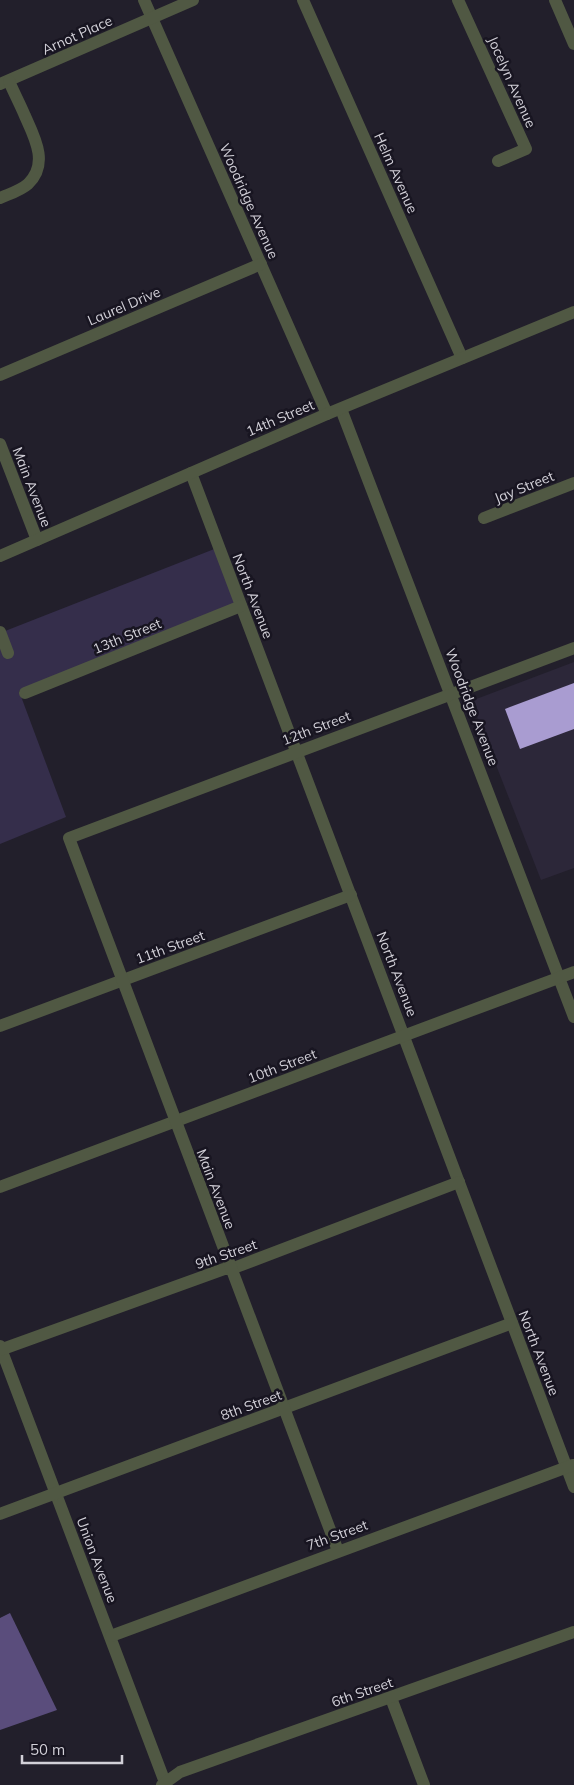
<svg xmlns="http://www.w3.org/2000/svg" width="574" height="1785" font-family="Mulish,sans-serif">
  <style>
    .built { fill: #2c2739 }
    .green { fill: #352e4b }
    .forest { fill: #5a4d7c }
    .building { fill: #a99cd1 }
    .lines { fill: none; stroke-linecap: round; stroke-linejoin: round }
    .minor { stroke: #505843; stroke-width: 12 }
    .labels { text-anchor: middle; stroke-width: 5; stroke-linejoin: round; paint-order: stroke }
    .street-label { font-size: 14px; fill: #d2d0d8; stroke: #181521 }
  </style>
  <rect width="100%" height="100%" fill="#221f2b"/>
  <path class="built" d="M574,662v206l-33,12 -70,-179z"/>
  <path class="green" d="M222,546l24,62 -227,83 47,126 -66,27v-211z"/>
  <path class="forest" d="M10,1613l47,97 -57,20v-112z"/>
  <path class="building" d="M574,683v46l-54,20 -15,-40z"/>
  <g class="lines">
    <g class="minor">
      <path d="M144,0l183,414"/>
      <path d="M303,0l159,358"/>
      <path d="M458,0l68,149 -28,12"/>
      <path d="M555,0l19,44"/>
      <path d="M0,84l193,-84"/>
      <path d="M0,198c9,-4 20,-7 28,-14 21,-20 7,-46 -3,-68 -5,-12 -11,-23 -16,-35"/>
      <path d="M0,375l261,-111"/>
      <path d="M341,409l233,608"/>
      <path d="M0,444l37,96"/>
      <path d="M191,473l383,1014"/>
      <path d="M484,518l90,-35"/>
      <path d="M0,556l327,-142 247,-102"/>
      <path d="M0,632l8,21"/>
      <path d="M25,693l216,-87"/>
      <path d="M0,1026l351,-131"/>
      <path d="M0,1187l574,-215"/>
      <path d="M0,1346l166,439"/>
      <path d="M0,1350l224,-81h7l228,-87"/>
      <path d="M0,1514l512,-191"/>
      <path d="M338,1551l-269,-713 505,-190"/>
      <path d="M111,1636l462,-171"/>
      <path d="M391,1698l33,87"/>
      <path d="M162,1785l18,-13 394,-140"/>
    </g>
  </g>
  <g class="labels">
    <g class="street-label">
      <text transform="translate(77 35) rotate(-24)" y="5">Arnot Place</text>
      <text transform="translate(512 82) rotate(66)" y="5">Jocelyn Avenue</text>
      <text transform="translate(396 173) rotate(66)" y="5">Helm Avenue</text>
      <text transform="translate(249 201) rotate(66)" y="5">Woodridge Avenue</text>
      <text transform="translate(124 306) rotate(-23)" y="5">Laurel Drive</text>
      <text transform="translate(280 418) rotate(-23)" y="5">14th Street</text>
      <text transform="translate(32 487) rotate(69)" y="5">Main Avenue</text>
      <text transform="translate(524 487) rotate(-22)" y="5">Jay Street</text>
      <text transform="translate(253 596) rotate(69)" y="5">North Avenue</text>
      <text transform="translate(127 636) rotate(-22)" y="5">13th Street</text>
      <text transform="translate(472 707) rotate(69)" y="5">Woodridge Avenue</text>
      <text transform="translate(316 728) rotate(-21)" y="5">12th Street</text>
      <text transform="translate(170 947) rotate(-20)" y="5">11th Street</text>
      <text transform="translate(397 974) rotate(69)" y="5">North Avenue</text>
      <text transform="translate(282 1066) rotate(-21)" y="5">10th Street</text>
      <text transform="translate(216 1189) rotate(69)" y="5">Main Avenue</text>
      <text transform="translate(226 1254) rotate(-19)" y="5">9th Street</text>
      <text transform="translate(539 1353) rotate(69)" y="5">North Avenue</text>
      <text transform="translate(251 1405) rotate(-20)" y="5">8th Street</text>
      <text transform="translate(337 1535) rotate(-20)" y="5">7th Street</text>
      <text transform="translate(97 1560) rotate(69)" y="5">Union Avenue</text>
      <text transform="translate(362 1692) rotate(-19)" y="5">6th Street</text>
    </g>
  </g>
  <path d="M22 1755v8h100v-8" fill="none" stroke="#d2d0d8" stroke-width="2.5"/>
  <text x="30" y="1755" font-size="15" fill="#d2d0d8" stroke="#181521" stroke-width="4" paint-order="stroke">50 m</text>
</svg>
